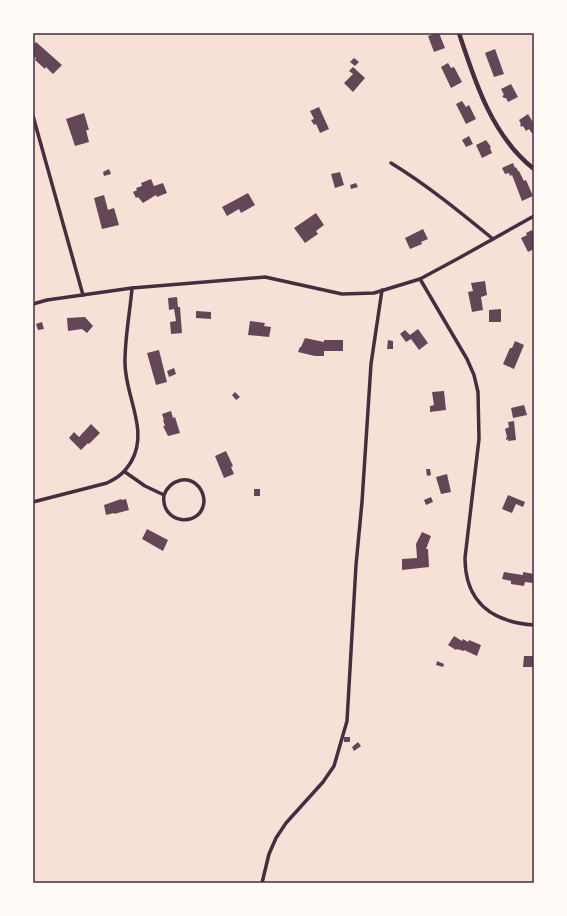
<svg xmlns="http://www.w3.org/2000/svg" width="567" height="916" font-family="Rubik,sans-serif">
  <style>
    .building { fill: #644757 }
    .lines { fill: none; stroke-linecap: round; stroke-linejoin: round }
    .minor { stroke: #4a2c40; stroke-width: 3.5 }
    .tertiary { stroke: #4a2c40; stroke-width: 4.5 }
    .neatline { fill: none; stroke: #4a2c40; stroke-width: 1.5 }
  </style>
  <rect width="100%" height="100%" fill="#f7e1d7"/>
  <g class="building">
    <path d="M437,33h2l6,15 -11,4 -6,-16z"/>
    <path d="M36,42l26,23 -9,9 -7,-7 -1,2 -10,-9 1,-2 -3,-2v-11z"/>
    <path d="M495,49l9,25 -10,3 -9,-24z"/>
    <path d="M354,58l5,4 -4,4 -5,-4z"/>
    <path d="M448,63l3,5 3,-1 8,15 -11,6 -10,-21z"/>
    <path d="M353,67l12,11 -12,14 -9,-9 9,-9 -4,-3z"/>
    <path d="M511,84l7,13 -10,5 -2,-4h-2l-2,-2 2,-1 -3,-6z"/>
    <path d="M462,101l4,6 3,-2 7,14 -10,5 -10,-20z"/>
    <path d="M319,107l10,22 -9,4 -4,-9 -2,1 -3,-5 3,-1 -4,-8z"/>
    <path d="M84,113l5,17h-3l3,12 -14,4 -9,-27z"/>
    <path d="M528,114l6,10v12l-5,-7 -3,2 -3,-5 -2,1 -1,-3h1l-2,-4z"/>
    <path d="M469,136l4,8 -7,3 -4,-7z"/>
    <path d="M486,140l5,7 -1,1 2,5 -10,5 -6,-13z"/>
    <path d="M513,163l2,5 1,-1 2,4h1l5,10 2,-1 7,16 -11,5 -10,-26 -2,1 -1,-3 -4,1 -3,-6z"/>
    <path d="M109,169l2,5 -7,2 -1,-4z"/>
    <path d="M340,172l4,13 -9,3 -4,-14z"/>
    <path d="M151,179l3,7 9,-3 4,10 -10,4 -1,-2 -13,8 -5,-6 -2,1 -3,-6 4,-2 -1,-2 6,-2 -1,-3z"/>
    <path d="M356,183l2,4 -7,2 -1,-4z"/>
    <path d="M248,193l7,12 -14,8 -2,-4 -12,7 -5,-9z"/>
    <path d="M104,195l4,15 6,-2 5,17 -17,4 -8,-31z"/>
    <path d="M316,213l8,12 -8,6 2,3 -13,9 -11,-15z"/>
    <path d="M423,229l5,10 -7,3 1,2 -12,5 -5,-11z"/>
    <path d="M532,230l2,4v15l-6,3 -7,-14 6,-3 -1,-2z"/>
    <path d="M485,281l2,14 -6,2 2,13 -11,2 -4,-20 5,-1 -2,-8z"/>
    <path d="M177,297l1,10h2l2,26 -11,1 -1,-12 6,-1 -2,-12 -5,1 -1,-12z"/>
    <path d="M501,309v13h-12v-12z"/>
    <path d="M196,311l15,1v7l-15,-1z"/>
    <path d="M85,317l8,9 -6,7 -5,-4 -14,2 -1,-13z"/>
    <path d="M250,321l15,2 -1,3 7,1 -2,10 -21,-2z"/>
    <path d="M42,322l2,7 -6,1 -2,-6z"/>
    <path d="M418,329l10,14 -9,7 -8,-11 -5,3 -6,-8 5,-4 5,5z"/>
    <path d="M305,338l19,4v-2h19v11h-19v5h-9l-17,-4 2,-5h1z"/>
    <path d="M388,340l5,1v8h-6z"/>
    <path d="M515,341l9,4 -10,24 -11,-5 7,-16h2z"/>
    <path d="M159,350l8,32 -11,3 -9,-32z"/>
    <path d="M174,368l2,6 -7,3 -2,-6z"/>
    <path d="M444,391l2,19 -16,2v-6l4,-1 -2,-13z"/>
    <path d="M235,392l5,5 -4,3 -4,-5z"/>
    <path d="M524,405l3,10 -14,3 -2,-10z"/>
    <path d="M171,411l2,7 2,-1 5,16 -12,3 -5,-10h2l-2,-6h1l-2,-6z"/>
    <path d="M514,421l2,19 -8,1v-2l-2,1v-2l1,-1 -2,-8 4,-2 -1,-5z"/>
    <path d="M91,424l9,9 -11,11 -1,-1 -7,7 -12,-12 5,-6 5,5z"/>
    <path d="M226,451l7,15 -2,1 3,7 -10,4 -9,-22z"/>
    <path d="M426,469h4l1,6 -4,1z"/>
    <path d="M447,474l4,18 -10,2 -5,-17z"/>
    <rect x="254" y="489" width="6" height="7"/>
    <path d="M508,495l17,7 -2,5 -7,-3 -4,9 -10,-4z"/>
    <path d="M431,497l2,5 -7,3 -2,-5z"/>
    <path d="M121,499l1,1 4,-1 3,11 -15,4v-1l-8,2 -2,-10z"/>
    <path d="M147,529l21,11 -5,11 -21,-12z"/>
    <path d="M422,532l9,4 -5,13h2l1,18 -27,3v-11l15,-1 -1,-14z"/>
    <path d="M504,572l19,3v-3l11,2v11h-2l1,-2 -8,-1 -1,4 -13,-2v-3l-9,-2z"/>
    <path d="M454,636l8,5 1,-2 5,3 1,-2 12,5 -4,11 -13,-6v1l-7,-2 -1,1 -8,-5z"/>
    <path d="M524,656h10v11h-11z"/>
    <path d="M437,661l7,3 -1,3 -7,-2z"/>
    <rect x="344" y="737" width="6" height="5"/>
    <path d="M358,742l3,4 -7,5 -2,-4z"/>
  </g>
  <g class="lines">
    <g class="minor">
      <path d="M33,116l50,179"/>
      <path d="M391,163c36,22 69,49 102,76"/>
      <path d="M420,279l47,80 7,16 4,17 1,47 -14,119c0,44 27,64 69,67"/>
      <path d="M33,304l14,-4 85,-12 133,-11 77,17 32,-1 46,-14 39,-21 75,-42"/>
      <path d="M125,472l20,14 19,9c6,-15 24,-21 35,-8 3,4 5,10 5,15 -3,27 -44,22 -40,-7"/>
      <path d="M33,502l74,-19c12,-6 17,-10 24,-21 19,-32 -7,-67 -6,-101 0,-24 5,-49 7,-73"/>
      <path d="M262,883l7,-29 7,-16 10,-15 37,-41 11,-16 13,-45 9,-156 6,-63 9,-138 11,-74"/>
    </g>
    <path class="tertiary" d="M459,33c16,49 33,103 75,136"/>
  </g>
  <rect width="567" height="916" fill="none" stroke="#fffaf5" stroke-width="68"/>
  <rect x="34" y="34" width="499" height="848" class="neatline"/>
</svg>
